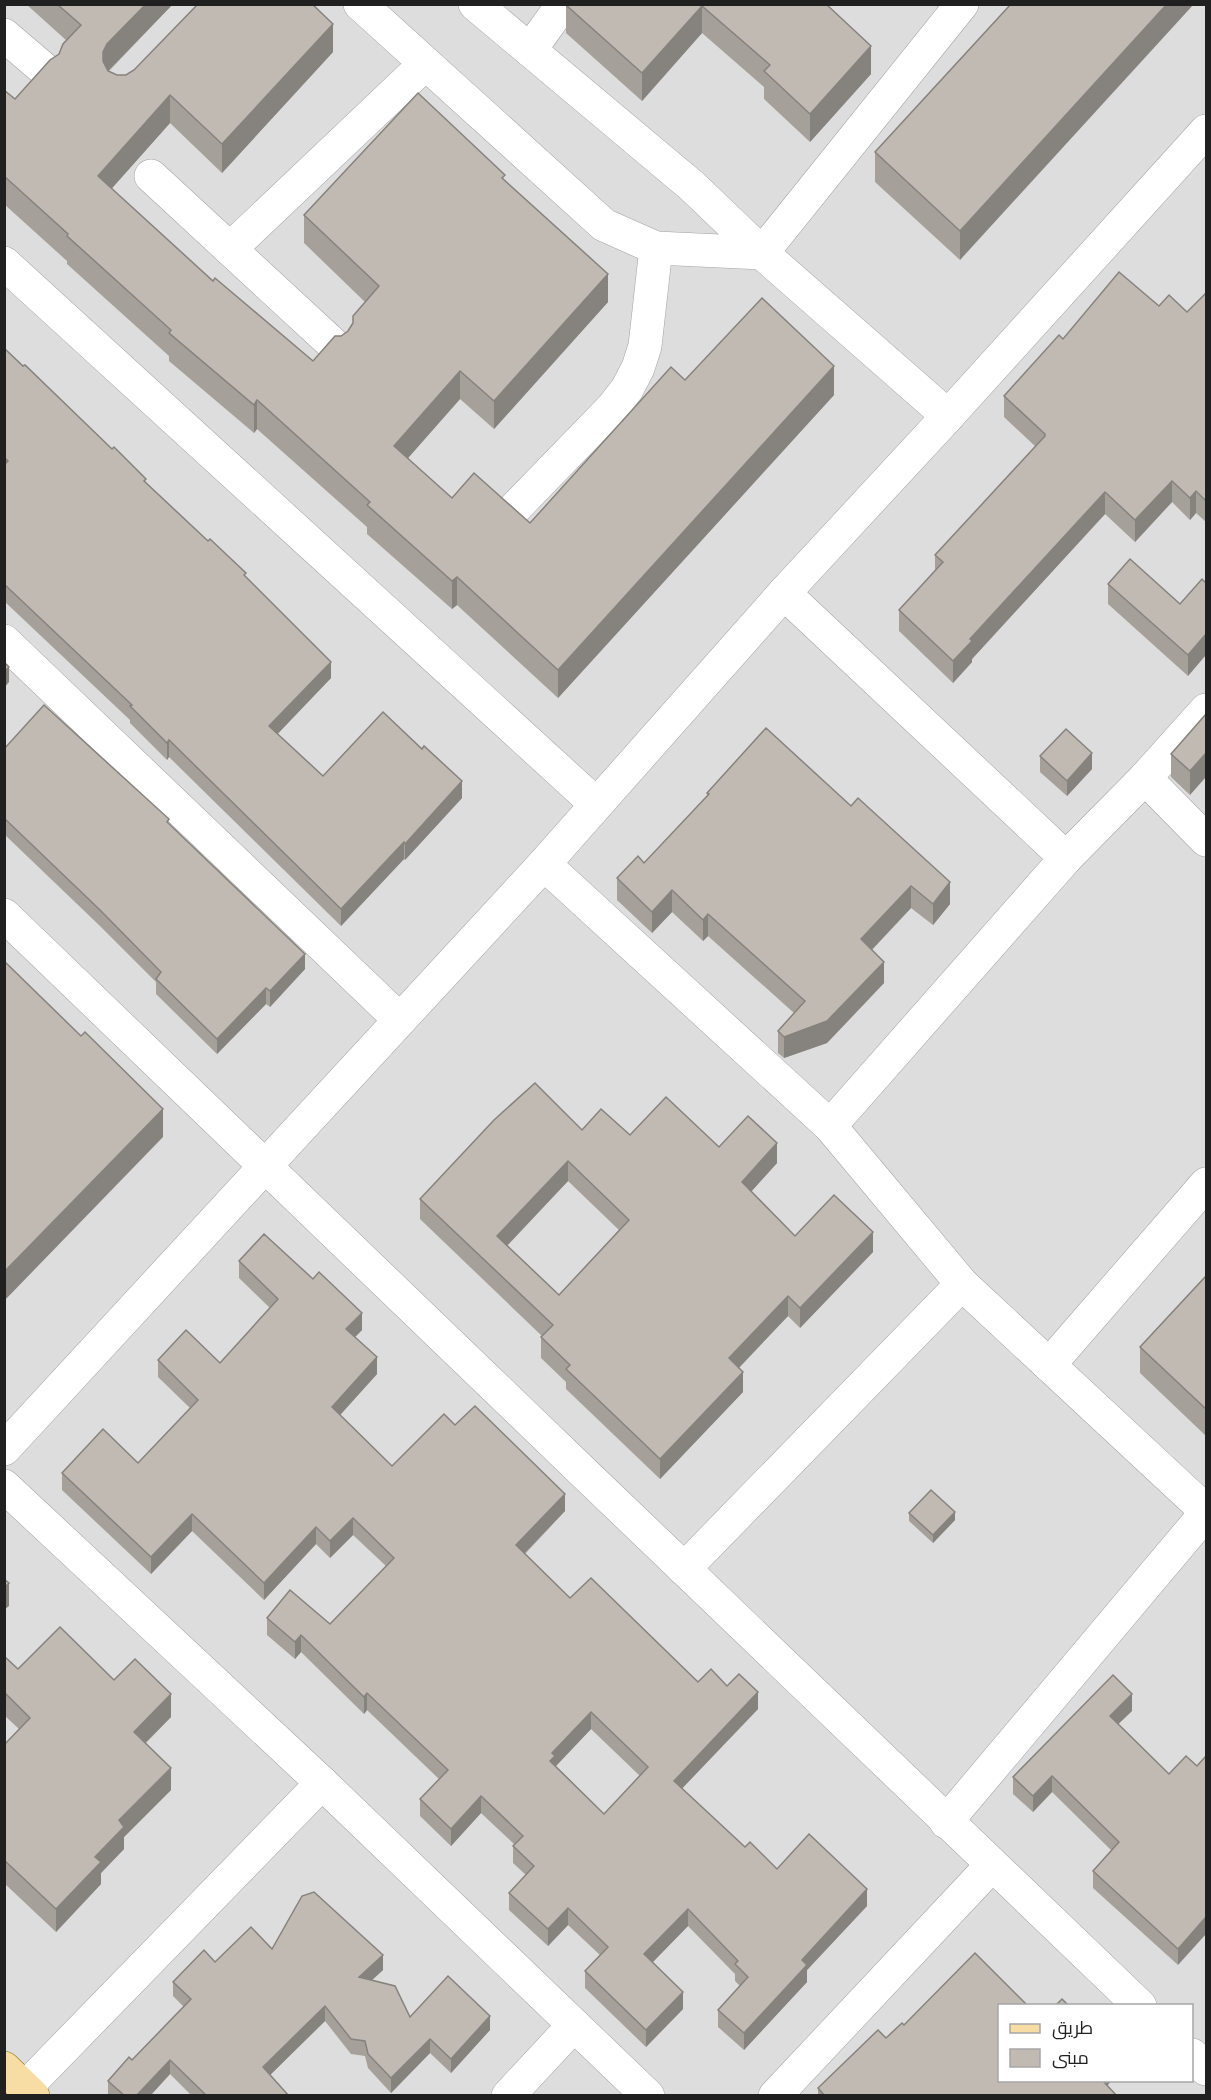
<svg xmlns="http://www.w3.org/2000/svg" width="1211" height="2100" font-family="Cabin,Cairo,sans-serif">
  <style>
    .residential { fill: #dedddd; fill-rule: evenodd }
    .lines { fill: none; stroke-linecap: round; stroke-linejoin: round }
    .minor-casing { stroke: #a4a4a4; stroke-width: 34 }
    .major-casing { stroke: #937608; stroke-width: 34 }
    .minor { stroke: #fff; stroke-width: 33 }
    .major { stroke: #f7dda4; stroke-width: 33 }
    .wall { fill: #a5a09a; fill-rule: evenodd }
    .shaded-wall { fill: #86827d }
    .building { fill: #c0bab3; stroke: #86827d; stroke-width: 1.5; fill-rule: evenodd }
  </style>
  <rect width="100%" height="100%" fill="#f0eee6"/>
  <path class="residential" d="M5,5h1201v2090l-1201,1zM1000,2006h192v74h-192z"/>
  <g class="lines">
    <defs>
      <g id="minor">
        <path d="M360,4l244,221 52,23 106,5 200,-249"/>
        <path d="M475,4l217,182 70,67 186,163"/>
        <path d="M4,35l41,35"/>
        <path d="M530,50l33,-46"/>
        <path d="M151,176l184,170"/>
        <path d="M230,249l195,-185"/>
        <path d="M4,263l592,541"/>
        <path d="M516,507l97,-100 14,-18 11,-21 7,-22 11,-98"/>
        <path d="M784,593l282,265"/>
        <path d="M4,641l395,378"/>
        <path d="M1145,778l61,62"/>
        <path d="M544,864l286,262 132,158 244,227"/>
        <path d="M4,915c380,362 755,730 1136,1091"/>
        <path d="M830,1126l236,-268 79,-80 61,-68"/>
        <path d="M1049,1365l157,-181"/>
        <path d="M4,1449l540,-585 240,-271 164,-177 258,-285"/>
        <path d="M4,1486l318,297 326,313"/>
        <path d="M684,1569l278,-285"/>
        <path d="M946,1822l260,-309"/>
        <path d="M1192,2055l14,14"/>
        <path d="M25,2088l297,-305"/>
        <path d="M508,2096l66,-71"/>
        <path d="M775,2096l217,-231"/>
      </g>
      <path id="major" d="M4,2068l29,28"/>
    </defs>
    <use href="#minor" class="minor-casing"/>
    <use href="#major" class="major-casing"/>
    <use href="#minor" class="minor"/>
    <use href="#major" class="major"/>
  </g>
  <g class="wall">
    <path d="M26,4h147l-64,67 8,4h9l207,-23 -111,121 -52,-50 -59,66 102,92 100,80 28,-25 7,-5 17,-29 -61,-59v-28l201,-35 103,122 -114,127 -34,-30 -53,60 45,39 78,25 155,-143 149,15 -276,303 -101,-93 -5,4 -85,-75v-7l-110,-98 -3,4 -85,-72v-5l-102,-92v-3l-63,-57v-114l11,9 44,-45 8,-13z"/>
    <path d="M566,4h260l45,70 -61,68 -46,-43v-12l-62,-54 -60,68 -76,-68z"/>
    <path d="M1011,4l-51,256 -85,-78v-30z"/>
    <path d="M1206,293v229l-10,-9 -6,7 -18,-18 -37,40 -30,-28 -133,145v3l-19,21 -54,-52v-21l36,-39v-16l101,-108 -32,-30v-21l59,-57 96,-33 28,6z"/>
    <path d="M4,348l242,229 85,101 -54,56 46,42 139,22 -57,62 -1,-1 -63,67 -172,-169 -2,3 -37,-37v-3l-126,-119z"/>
    <path d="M1202,579l-14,97 -80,-72v-20l72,20z"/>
    <path d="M1206,714l-16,81 -19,-18v-23z"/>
    <path d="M4,749l165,75 136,145 -35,38 -4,-3 -49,50 -61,-60v-12l-56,-56 -96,-92z"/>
    <path d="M1040,756l52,13 -25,27 -27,-24z"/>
    <path d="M707,793l243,111 -17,21 -22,-17 -39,42 12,33 -57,60 -43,15 -6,-5v-22l16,-18 -86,-77 -5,5 -31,-29 -20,21 -35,-33v-22l27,-15 63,-67z"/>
    <path d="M582,1130l137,17 58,16 -26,28 44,45 78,16 -73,76 -12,-12 -49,52 4,24 -83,87 -94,-90v-7l-25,-24v-21l1,-1 -122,-117v-20zM568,1181l51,49 -60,65 -52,-49z"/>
    <path d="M239,1261l123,69 -7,7 22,37 -37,41 52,51 63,-41 110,86 -40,43 45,44 128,84 29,4 31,23 -76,79 63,59 32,22 90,37 -60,64v12l-63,68 -26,-23v-17l22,-24 -5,-5v-7l-47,-48 -35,36 30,47 -37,38 -61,-59v-17l15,-16 -32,-30 -20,21 -39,-36v-17l17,-18 -13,-12v-17l1,-2 -33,-31 -30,33 -31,-30v-17l19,-20 -72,-69 -3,4 -63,-62 -6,7 -28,-24v-17l63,6 56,-58 -33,-31 -23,23 -14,-14 -52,56 -72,-69 -41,43 -89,-84v-17l76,-10 52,-55 -32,-31v-17l62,3 50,-55 -31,-30zM591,1729l49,47 -36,38 -48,-48z"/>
    <path d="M1206,1276v160l-66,-63v-26z"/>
    <path d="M909,1513l46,7 -22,23 -24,-22z"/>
    <path d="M4,1656l14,13 96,11 57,37 -25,26 25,47 -47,47v12l-23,24v11l-45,48 -52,-49v-138l15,-16 -15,-14z"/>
    <path d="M1132,1711l-14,13 51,50 17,-18 -8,209 -85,-77v-17l19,-20 -60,-59 -19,20 -20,-18v-17z"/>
    <path d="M272,1949l111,21 -11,10 38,37 80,13 -39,43 -21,-20 -39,40 -23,-25 -3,-12 -14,-2 -26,-33 -55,54 19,21h-97l-22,-22 -20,22 -42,-1v-14l24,-21 52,-53 -11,-11v-14l42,-20z"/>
    <path d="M904,2025l95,55h113l-5,6 10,10h-299v-8z"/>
  </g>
  <g class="shaded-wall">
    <path d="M146,4h27l-66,68 -4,8v-28l4,-8z"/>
    <path d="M1167,4h27l-234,256v-29z"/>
    <path d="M702,6v27l-60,68v-28z"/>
    <path d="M333,24v28l-111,121v-29z"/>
    <path d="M871,46v28l-61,68v-28z"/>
    <path d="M170,95v28l-72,81v-28z"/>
    <path d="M608,274v28l-114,127v-28z"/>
    <path d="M834,366v29l-276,303v-28z"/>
    <path d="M460,371v28l-66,75v-28z"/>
    <path d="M257,400v29l-3,4v-28z"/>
    <path d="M1172,481v21l-37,40v-22z"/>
    <path d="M1196,491v22l-6,7v-22z"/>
    <path d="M1105,492v22l-133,145v3l-19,21v-22l17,-22z"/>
    <path d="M457,577v28l-5,4v-28z"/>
    <path d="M1206,634v21l-18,21v-21z"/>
    <path d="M331,662v16l-62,65v-17z"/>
    <path d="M9,667v15l-5,6v-16z"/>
    <path d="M169,740v17l-2,3v-17z"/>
    <path d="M1092,753v16l-25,27v-15z"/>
    <path d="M1206,753v24l-16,18v-24z"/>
    <path d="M462,781v17l-57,62v-16z"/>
    <path d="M404,842v17l-63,67v-17z"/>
    <path d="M950,882v22l-17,21v-21z"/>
    <path d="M911,886v22l-50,53v-22z"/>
    <path d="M672,890v22l-20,21v-21z"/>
    <path d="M708,914v22l-5,5v-21z"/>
    <path d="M305,954v15l-35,38v-16z"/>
    <path d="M884,962v21l-57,60 -43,15v-21z"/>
    <path d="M266,988v16l-49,50v-15z"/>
    <path d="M163,1109v28l-159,164v-29z"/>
    <path d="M777,1143v20l-35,39v-20z"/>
    <path d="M568,1161v20l-71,75v-20z"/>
    <path d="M873,1232v20l-73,76v-20z"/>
    <path d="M788,1296v20l-59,62v-20z"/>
    <path d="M362,1313v17l-16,16v-17z"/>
    <path d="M377,1357v17l-45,50v-17z"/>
    <path d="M743,1372v20l-83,87v-20z"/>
    <path d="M565,1494v17l-49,51v-17z"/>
    <path d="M955,1512v8l-22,23v-8z"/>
    <path d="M192,1514v17l-41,43v-17z"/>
    <path d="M353,1518v17l-23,23v-17z"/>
    <path d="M316,1527v17l-52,56v-17z"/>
    <path d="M9,1583v23l-5,4v-22z"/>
    <path d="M301,1635v17l-6,7v-17z"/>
    <path d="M758,1692v17l-84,88v-16z"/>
    <path d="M367,1693v17l-3,4v-17z"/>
    <path d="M171,1694v23l-37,37v-22z"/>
    <path d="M1132,1694v17l-22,21v-16z"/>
    <path d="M591,1712v17l-36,38 -5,-6 2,-8z"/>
    <path d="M171,1768v22l-47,47v12l-23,24v11l-45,48v-23l39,-52 24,-37z"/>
    <path d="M1052,1776v16l-19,20v-16z"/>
    <path d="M481,1796v17l-30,33v-17z"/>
    <path d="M867,1889v17l-60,64v12l-63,68v-17l58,-73z"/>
    <path d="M568,1908v17l-20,21v-17z"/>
    <path d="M688,1909v17l-44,45v-17z"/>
    <path d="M1206,1917v17l-28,31v-16z"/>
    <path d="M383,1955v15l-24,22v-15z"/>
    <path d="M683,1992v17l-37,38v-17z"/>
    <path d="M325,2006v15l-62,61v-15z"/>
    <path d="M490,2016v14l-39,43v-14z"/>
    <path d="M430,2039v14l-39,40v-15z"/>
    <path d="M170,2060v14l-20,22h-14z"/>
    <path d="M1099,2080h13l-13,15z"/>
  </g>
  <g class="building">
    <path d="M57,4h89l-39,40 -4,8v9l5,10 9,4h9l8,-5 64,-66h114l21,20 -111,120 -52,-49 -72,81 115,105 2,-3 98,83 22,-25h6l7,-5 5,-8v-7l26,-30 -75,-71 114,-122 87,82 -3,3 106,96 -114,127 -34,-30 -66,75 58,52 22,-25 56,50 141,-156 14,13 77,-82 72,68 -276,304 -101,-93 -5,4 -85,-76 3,-3 -113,-102 -3,5 -85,-72 2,-3 -104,-94 1,-2 -64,-58v-86l11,9 35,-39 9,-6 4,-10 18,-19z"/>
    <path d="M826,4l45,42 -61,68 -46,-43 6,-6 -68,-59 -60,67 -76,-68z"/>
    <path d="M1011,4h156l-207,227 -85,-79z"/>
    <path d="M1119,272l40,34 10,-11 18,17 19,-19v208l-10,-10 -6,7 -18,-17 -37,39 -30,-28 -135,147 2,2 -19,20 -54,-51 44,-48 -8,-7 110,-119v-2l-41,-38 55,-61 4,4z"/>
    <path d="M4,348l19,18 2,-1 87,84 2,-2 32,32 -2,2 64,60 2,-2 36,34 -2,2 87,87 -62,64 54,50 60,-64 39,37 2,-3 38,35 -57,63 -1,-2 -63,67 -172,-169 -2,3 -37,-37 2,-1 -128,-121v-119l4,-4 -4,-4z"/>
    <path d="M1130,559l50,45 22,-25 4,4v51l-18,21 -80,-71z"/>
    <path d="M4,662l5,5 -5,5z"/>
    <path d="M44,705l125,114 -2,3 138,132 -35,37 -4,-3 -49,51 -61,-60 5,-7 -61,-62 -96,-92v-69z"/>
    <path d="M1206,714v39l-16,18 -19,-17z"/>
    <path d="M766,728l85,78 7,-8 92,84 -17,22 -22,-18 -50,53 23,23 -57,59 -43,16 -6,-6 27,-30 -97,-87 -5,6 -31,-30 -20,22 -35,-34 21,-22 6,7 65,-69 -2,-1z"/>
    <path d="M1066,729l26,24 -25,28 -27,-25z"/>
    <path d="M4,961l77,75 4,-4 78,77 -159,163z"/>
    <path d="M535,1083l47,47 19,-21 29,26 36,-38 53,50 29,-31 29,27 -35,39 53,54 39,-41 39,37 -73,76 -12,-12 -59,62 14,14 -83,87 -94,-90 4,-4 -29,-28 12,-12 -133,-126 74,-79zM568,1161l61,59 -70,75 -62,-59z"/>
    <path d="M264,1234l49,45 6,-7 43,41 -16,16 31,28 -45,50 60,59 52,-52 11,11 20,-19 90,88 -49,51 54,53 21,-20 107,104 13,-13 16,17 12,-12 19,18 -84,89 71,66 5,-5 27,27 32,-35 58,55 -65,71 5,5 -63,68 -26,-23 30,-33 -13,-13 3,-3 -50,-52 -44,45 39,38 -37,38 -61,-59 23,-24 -40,-39 -20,21 -39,-36 25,-27 -21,-20 10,-10 -42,-40 -30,33 -31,-30 28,-29 -81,-77 -3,4 -63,-62 -6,7 -28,-24 23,-28 40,34 64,-66 -41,-40 -23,23 -14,-14 -52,56 -72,-69 -41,43 -89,-84 41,-44 35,34 60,-63 -40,-40 28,-30 34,33 58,-64 -39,-38zM591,1712l57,55 -44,47 -54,-53 5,-5 -3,-3z"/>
    <path d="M1206,1276v133l-66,-62z"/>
    <path d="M931,1490l24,22 -22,23 -24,-22z"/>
    <path d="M4,1579l5,4 -5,5z"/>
    <path d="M60,1627l54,53 21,-21 36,35 -37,38 37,36 -52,52 5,7 -29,30 6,5 -45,47 -52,-49v-115l26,-27 -26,-26v-36l14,13z"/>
    <path d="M1113,1675l19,19 -22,22 59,58 17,-18 11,10 9,-10v161l-28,32 -85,-78 26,-29 -67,-66 -19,20 -20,-19z"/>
    <path d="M314,1892l69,63 -24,22 36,9 15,31 38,-41 42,40 -39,43 -21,-20 -39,39 -23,-24 -3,-13 -14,-2 -26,-33 -62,61 26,29h-82l-37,-36 -34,36h-11l-17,-15 21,-24 3,3 59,-61 -18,-17 31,-32 11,12 36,-35 21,22 30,-53z"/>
    <path d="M975,1953l53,53h-29v74h103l15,16h-292l-7,-8 60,-58 8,8 16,-15 2,2z"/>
    <path d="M1062,1999l7,7h-14z"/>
  </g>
  <rect width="1211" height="2100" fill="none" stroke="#202020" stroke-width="12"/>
  <rect x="998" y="2004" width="195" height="78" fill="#ffffff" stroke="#a6a6a6" stroke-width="1.5"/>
  <rect x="1010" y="2024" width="30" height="9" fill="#f7dda4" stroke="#a6a6a6" stroke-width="1.5"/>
  <text x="1052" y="2034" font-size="18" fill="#202020">طريق</text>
  <rect x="1010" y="2049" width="30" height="18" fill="#c0bab3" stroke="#a6a6a6" stroke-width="1.5"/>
  <text x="1052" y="2064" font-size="18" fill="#202020">مبنى</text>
</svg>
